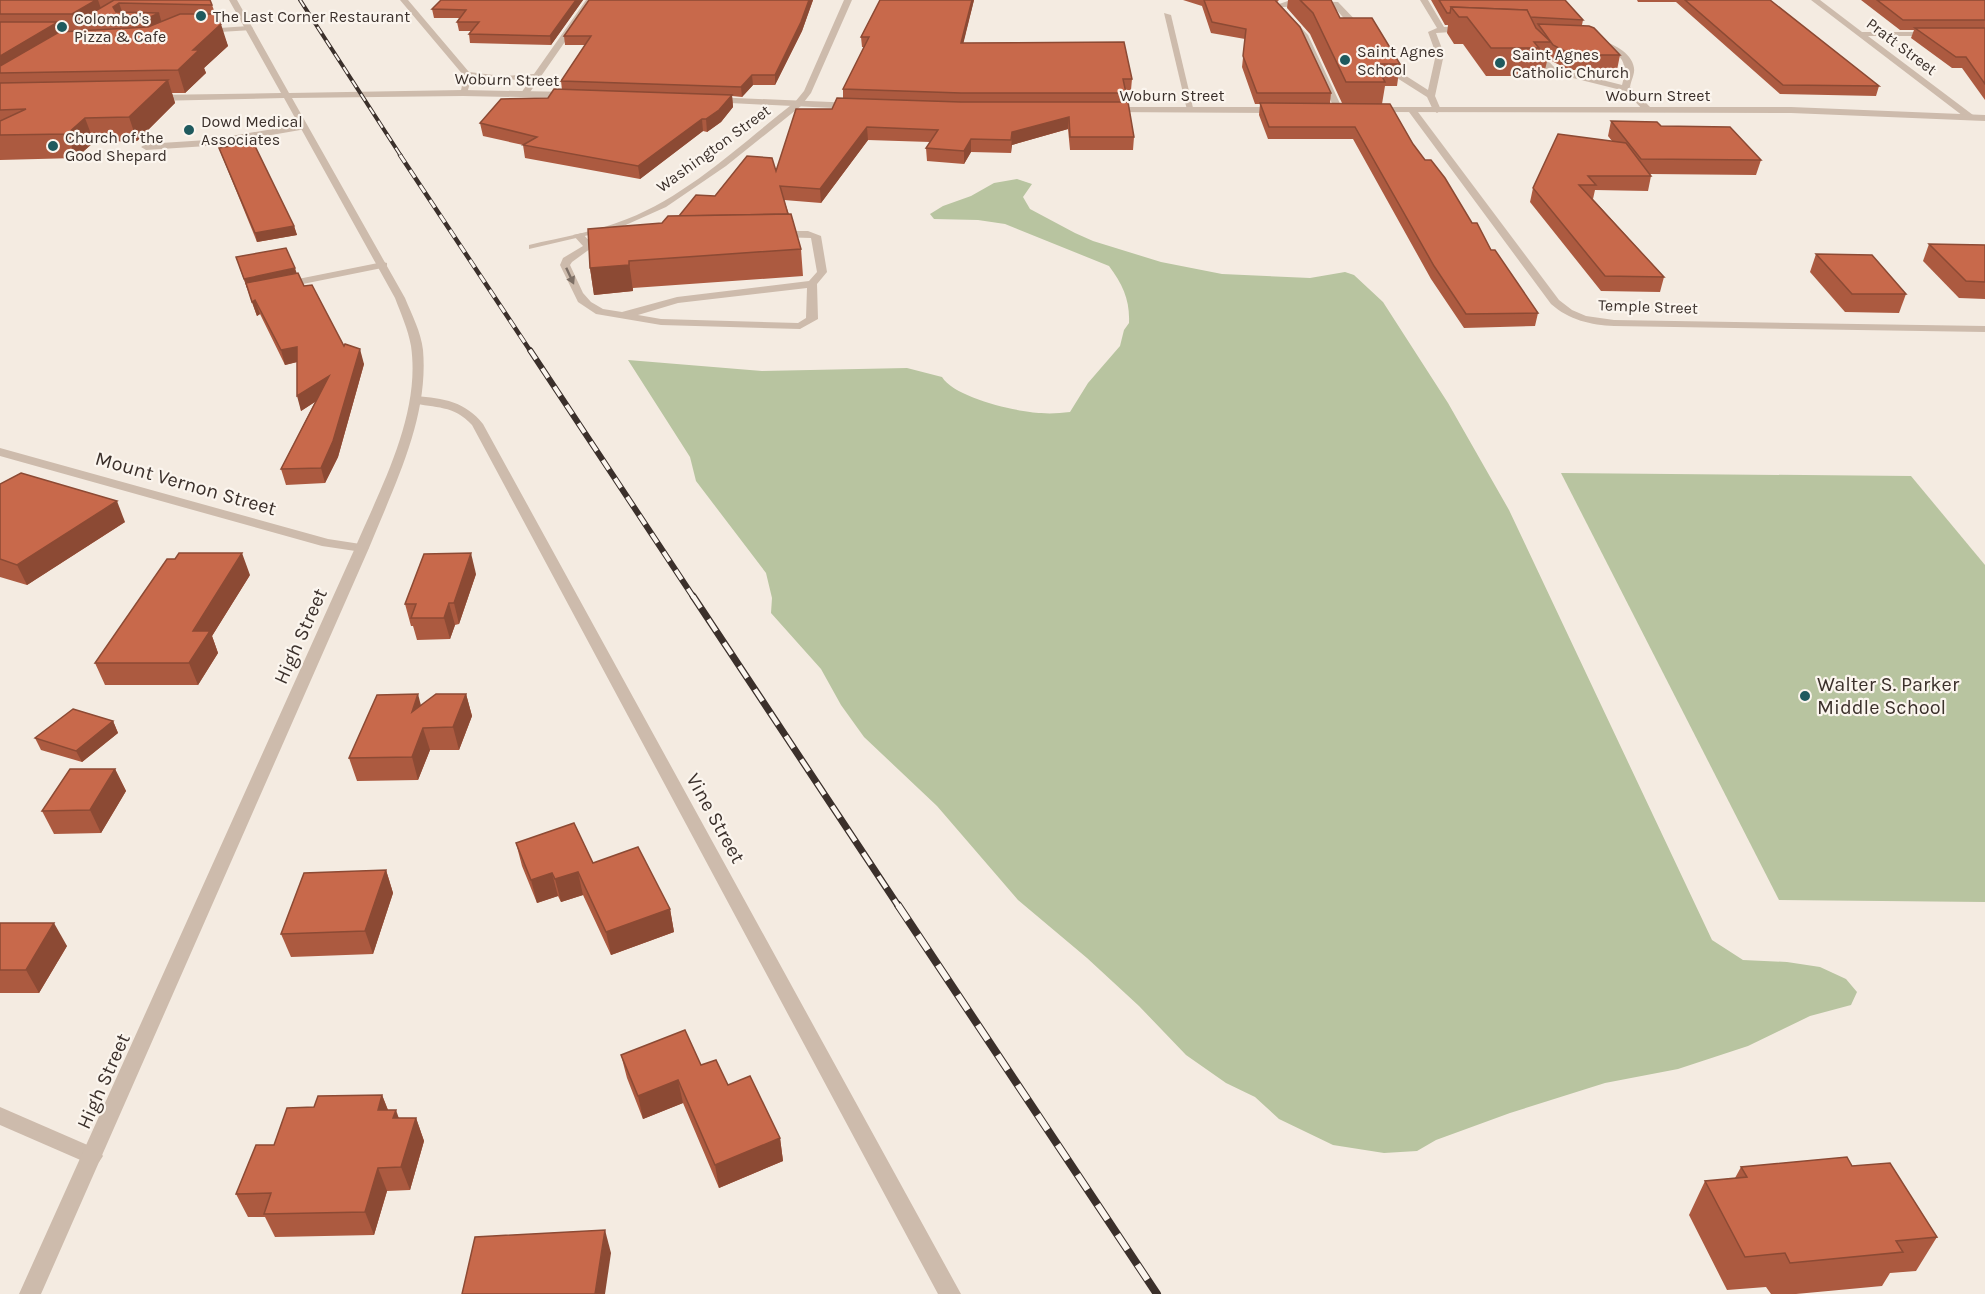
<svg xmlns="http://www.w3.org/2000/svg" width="1985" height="1294" font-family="Karla,sans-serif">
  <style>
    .green { fill: #b8c4a0 }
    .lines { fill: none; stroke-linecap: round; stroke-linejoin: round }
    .service { fill: #cdbbac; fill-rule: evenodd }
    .minor { fill: #cdbbac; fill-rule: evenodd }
    .tertiary { fill: #cdbbac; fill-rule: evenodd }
    .rail-far4-casing { stroke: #3b302b; stroke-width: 4 }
    .rail-far3-casing { stroke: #3b302b; stroke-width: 4.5 }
    .rail-far2-casing { stroke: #3b302b; stroke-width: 6 }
    .rail-far1-casing { stroke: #3b302b; stroke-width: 7 }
    .rail-casing { stroke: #3b302b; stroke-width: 8 }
    .rail-far4 { stroke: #fbf5ee; stroke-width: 2; stroke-dasharray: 8; stroke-linecap: butt }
    .rail-far3 { stroke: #fbf5ee; stroke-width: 3; stroke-dasharray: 9; stroke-linecap: butt }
    .rail-far2 { stroke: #fbf5ee; stroke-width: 4; stroke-dasharray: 11; stroke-linecap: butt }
    .rail-far1 { stroke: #fbf5ee; stroke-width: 4.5; stroke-dasharray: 14; stroke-linecap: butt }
    .rail { stroke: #fbf5ee; stroke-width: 6; stroke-dasharray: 18; stroke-linecap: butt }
    .wall { fill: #ac5a40 }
    .shaded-wall { fill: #8c4a34 }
    .building { fill: #c8694b; stroke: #8c4a34; stroke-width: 1.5 }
    .oneway { fill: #7d6f65 }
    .poi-dot { fill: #1f5a5e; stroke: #fbf5ee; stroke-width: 2 }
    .labels { text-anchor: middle; stroke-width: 4.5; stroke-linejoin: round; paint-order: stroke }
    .far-poi-label { font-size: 16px; fill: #3b302b; stroke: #fbf5ee; text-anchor: start }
    .far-street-label { font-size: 16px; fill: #3b302b; stroke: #fbf5ee }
    .street-label { font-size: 20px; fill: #3b302b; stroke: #fbf5ee }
    .poi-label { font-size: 20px; fill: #3b302b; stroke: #fbf5ee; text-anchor: start }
  </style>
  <rect width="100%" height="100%" fill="#f4ebe1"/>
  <g class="green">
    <path d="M1017,179l15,5 -9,13 7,12 45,24 18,8 68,21 61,12 88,4 35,-6 9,3 29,27 65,101 61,107 203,430 31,20 44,2 33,5 26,12 11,13 -6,13 -41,11 -62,30 -70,23 -73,14 -95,30 -74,27 -19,11 -33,2 -51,-8 -54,-26 -24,-22 -29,-14 -40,-28 -47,-49 -52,-48 -69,-58 -81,-94 -73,-69 -23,-32 -20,-36 -50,-56 1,-15 -6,-25 -70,-92 -6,-24 -62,-97 134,11 145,-3 35,9c13,21 75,35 99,36 10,1 19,0 29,-1l18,-29 32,-37 4,-16 5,-7c1,-23 -6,-38 -20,-57l-104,-42 -27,-4 -44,-1 -4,-5 13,-8 28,-10 23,-13z"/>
    <path d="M1561,473l350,3 74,89v337l-206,-2z"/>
  </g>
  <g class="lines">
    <g class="service">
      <path d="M1420,0h8l16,27h23l4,2 -4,2 -31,2 8,21 -9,42 6,14 -4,3 -4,-3 -6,-13 -30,-19 -13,-21 7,-2 12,19 25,16 8,-36 -8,-22 9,-4z"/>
      <path d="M1288,1l50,1 26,27 -4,2 -11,-7 -16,-18 -51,1 26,28 35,75 -1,2 -7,-2 -34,-74 -28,-30z"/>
      <path d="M249,26l4,2 -1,2 -48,3 -4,-2 4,-2z"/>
      <path d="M1598,39c13,4 34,13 36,29 1,6 -3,12 -4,19l21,21v4h-6l-20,-21 -76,-19 -19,-21 7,-2 18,19 67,17c8,-26 -3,-32 -27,-42l-1,-2z"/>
      <path d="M303,124l3,1v4l-99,17 -61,4 -5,-3 5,-3 61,-4z"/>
      <path d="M808,231l13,5 6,36 -10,12 1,35 -18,10 -139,-4 -65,-11 -18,-12 -18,-37 3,-7 20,-12 -10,-11 9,-2 12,13 -22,16 -2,3 13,28 8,9 12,7 19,3 55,-15 132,-16 8,-9 -6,-34 -33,-1 -5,-3 5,-3zM807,288l-1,30 -8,5 -137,-4 -23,-4 40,-12z"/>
    </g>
    <g class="minor">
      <path d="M400,0h8l61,72 33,4 32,-2 52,-74h8l-66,95 -3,1 -4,-3 10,-14 -29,1 -30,-3 -5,16 -7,2 4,-19z"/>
      <path d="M844,0h8l-41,93 -10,13 -75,60 -60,41 -47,21 -90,21v-4c33,-8 66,-13 98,-26 63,-25 115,-76 168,-117l9,-11z"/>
      <path d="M1811,0h9l42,32h72l1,2 -4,2h-63l105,79v4h-6z"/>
      <path d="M1164,13l7,2 23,97 -7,-2z"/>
      <path d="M1409,108h6l144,192 13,10 14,6 28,4 371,6v6l-371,-6c-23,-1 -45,-6 -63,-22l-142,-192z"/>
      <path d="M383,262l4,1v4l-104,21 -5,-3 5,-3z"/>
      <path d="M416,396c27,2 50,6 67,28l478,870h-23l-466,-869c-18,-20 -37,-17 -60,-22v-6z"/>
      <path d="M0,448l328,91 39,6 2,3 -7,4 -40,-6 -322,-90z"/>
      <path d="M0,1107l99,43 4,6 -4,6 -7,3 -7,-3 -85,-37z"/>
    </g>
    <g class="tertiary">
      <path d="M229,0h8l52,93 174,-3 107,2 4,3 -4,3 -107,-2 -171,2 113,200c7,17 16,34 18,52 6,69 -29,136 -54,198l-328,746h-22l336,-746c26,-61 66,-133 56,-202 -3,-17 -10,-32 -16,-48l-111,-200 -131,3 -4,-3 4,-3 128,-2z"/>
      <path d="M713,97l141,6 4,3 -4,3 -144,-7v-4z"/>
      <path d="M1109,107h171l4,3 -4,3 -174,-1 -1,-2z"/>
      <path d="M1373,107h418l194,8v6l-194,-8 -421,-1 -1,-2z"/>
    </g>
    <defs>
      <path id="rail-far4" d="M300,0l101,156"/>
      <path id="rail-far3" d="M400,155l131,197"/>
      <path id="rail-far2" d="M530,350l164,248"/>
      <path id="rail-far1" d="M693,596l206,311"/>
      <path id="rail" d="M898,905l259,389"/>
    </defs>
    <use href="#rail-far4" class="rail-far4-casing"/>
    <use href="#rail-far3" class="rail-far3-casing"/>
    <use href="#rail-far2" class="rail-far2-casing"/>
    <use href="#rail-far1" class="rail-far1-casing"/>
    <use href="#rail" class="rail-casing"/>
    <use href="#rail-far4" class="rail-far4"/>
    <use href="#rail-far3" class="rail-far3"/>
    <use href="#rail-far2" class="rail-far2"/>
    <use href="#rail-far1" class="rail-far1"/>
    <use href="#rail" class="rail"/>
  </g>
  <g class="wall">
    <path d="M0,0h210l18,46 -24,22 2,5 -21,20h-13l3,10 -38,38 -43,1 -18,16 -76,2z"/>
    <path d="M441,0h142l-32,45 -81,-2 -1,-9 2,-3h-12l-2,-9 2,-4h-25l-2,-9z"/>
    <path d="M589,0h224l-11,31 -27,54h-22l-11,12 -10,-1 1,11 -12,15 -14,10 -4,-1 -63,48 -115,-21 -2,-13 -40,-9 -3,-13 68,-25 14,-8 -1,-9 24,-36h-20l-1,-9z"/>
    <path d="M880,0h94l-11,43 169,36 -1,11h-6v12l9,35 -1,13h-63l-2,-21 -56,16 -1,8 -40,-1 -7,12 -37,-3 -1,-13 4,-6 -62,-2 -47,63 -37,-3 17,49 2,27 -170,12v3l-39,4 -4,-27 72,-45 17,-7 36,-20 61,-25 56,-62 11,-11v-9l21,-42h-2l-1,-10z"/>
    <path d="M1183,0h96l-2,2 54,91 -1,10h12l-32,-69 -23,-26 1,-8h43l9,18 60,46 -3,22h-12l-3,18 31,40 78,106 47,63 -3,13 -71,2 -33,-49 -78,-140h-85l-9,-24 1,-11h-5l-13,-37 3,-28 -34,-6 -9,-27z"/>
    <path d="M1431,0h134l18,20 -1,5 38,30 -3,15h-48l-19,-10 -2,-3 -3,13h-11l-1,6h-47l-23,-32h-9l-7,-11 1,-8h-3z"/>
    <path d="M1637,0h133l109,86 -3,10 -96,-2 -104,-92h-38z"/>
    <path d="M1861,0h124v100l-23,-32h-10l-41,-30 3,-8h-14z"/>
    <path d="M1611,121l50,5 100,34 -5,15 -106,-1 1,2 -3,15 -53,-1 -2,9 71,78 -4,15 -59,-1 -71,-89 3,-14 79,-47 -4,-5z"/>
    <path d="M219,148l75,78 3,9 -40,7 -35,-86z"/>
    <path d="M1929,244l56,1v54l-26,-1 -36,-37z"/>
    <path d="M1816,254l90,40 -7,19 -54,-1 -35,-40z"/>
    <path d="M239,266l58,7 7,13 40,60 20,18 -26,93 -13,26 -39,2 -5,-16 34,-67 -14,9 -4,-49 -12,3 -25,-51 -3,2z"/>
    <path d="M0,484l125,38 -98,63 -27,-8z"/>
    <path d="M476,574l-17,50 -4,1 -5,14 -33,1 -4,-14h-2l-6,-22z"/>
    <path d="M250,575l-38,61 6,17 -20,32h-93l-10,-22z"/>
    <path d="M466,694l6,22 -13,34h-29l-12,30 -61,1 -8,-23 72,-53z"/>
    <path d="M113,721l5,12 -36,29 -41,-12 -6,-12z"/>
    <path d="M115,769l11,22 -25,42 -47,1 -12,-23z"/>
    <path d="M516,843l77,20 77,46 4,23 -63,23 -28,-60 -22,7 -3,-6 -21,7 -15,-37z"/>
    <path d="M386,870l7,23 -20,61 -82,3 -10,-23z"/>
    <path d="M0,923l67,23 -28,47h-39z"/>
    <path d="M621,1055l80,10 27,20 52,53 3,23 -64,27 -36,-85 -40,16 -16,-41z"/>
    <path d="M382,1095l6,15 11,8h17l8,23 -14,49 -23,1 -13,44 -99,2 -10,-20h-17l-12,-23 38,-49 40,-38z"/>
    <path d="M1852,1166l85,71 -21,34 -26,2 -8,13 -86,8h-25l-5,-7 -39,3 -38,-75 16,-34 30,-3 6,-11z"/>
  </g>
  <g class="shaded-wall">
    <path d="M96,0h2l7,20 -30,3 -3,-9z"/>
    <path d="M576,0h7l-32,45 -1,-9z"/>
    <path d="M809,0h4l-11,31 -27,54v-10z"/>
    <path d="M972,0h2l-13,53v-10z"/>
    <path d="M119,3l6,17 -8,1 -4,-14z"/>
    <path d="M159,13l6,21 -13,7 -6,-22z"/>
    <path d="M58,22l7,22 -65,29v-17z"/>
    <path d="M221,24l7,22 -24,22 2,5 -21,20 -7,-23 15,-20z"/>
    <path d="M752,75l1,10 -11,12 -1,-10z"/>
    <path d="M168,80l7,23 -38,38 -8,-24z"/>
    <path d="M732,95l1,12 -12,15 -14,10 -1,-13z"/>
    <path d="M1069,117l-1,12 -56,16 -1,8 1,-21z"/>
    <path d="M85,118l9,24 -18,16 -9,-24z"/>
    <path d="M702,119l1,12 -63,48 -2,-13z"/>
    <path d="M867,127l1,13 -47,63 -1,-14z"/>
    <path d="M971,139v13l-7,12v-13z"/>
    <path d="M294,226l3,9 -40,7 -2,-9z"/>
    <path d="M629,261l4,30 -39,4 -4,-27z"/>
    <path d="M295,268l3,9 -51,11 -3,-9z"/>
    <path d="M255,300l5,14 -3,2 -5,-14z"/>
    <path d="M297,347l4,14 -16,4 -4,-15z"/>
    <path d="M360,349l4,15 -26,93 -13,26 -4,-15z"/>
    <path d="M329,376l4,14 -32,21 -4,-15z"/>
    <path d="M117,501l8,21 -98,63 -10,-20z"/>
    <path d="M242,553l8,22 -38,61 6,17 -20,32 -9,-22 4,-32z"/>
    <path d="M471,553l5,21 -17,50 -5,-21z"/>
    <path d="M449,603l6,22 -5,14 -6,-21z"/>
    <path d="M418,694l6,23 -12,-5z"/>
    <path d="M466,694l6,22 -13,34 -6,-23z"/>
    <path d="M113,721l5,12 -36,29 -6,-11z"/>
    <path d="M423,728l7,22 -12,30 -6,-23z"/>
    <path d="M115,769l11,22 -25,42 -11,-23z"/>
    <path d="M386,870l7,23 -20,61 -8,-23z"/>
    <path d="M578,872l5,23 -22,7 -6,-23z"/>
    <path d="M552,873l6,23 -21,7 -6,-23z"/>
    <path d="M670,909l4,23 -63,23 -5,-23z"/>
    <path d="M54,923l13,23 -28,47 -13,-23z"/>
    <path d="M678,1080l5,23 -40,16 -5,-23z"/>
    <path d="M382,1095l9,23 -13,-8z"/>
    <path d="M396,1110l8,23 -11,-15z"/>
    <path d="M416,1118l8,23 -14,49 -9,-23z"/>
    <path d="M780,1138l3,23 -64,27 -4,-23z"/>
    <path d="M378,1168l9,23 -13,44 -9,-23z"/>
    <path d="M605,1230l6,23 -6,41h-10z"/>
  </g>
  <g class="building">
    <path d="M0,0h96l-24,14h-72z"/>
    <path d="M114,0h96l2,5 -93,-2 -6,4 3,5 43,1 -13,6 -71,4z"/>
    <path d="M441,0h135l-26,36 -81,-2 10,-12h-22l9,-12 -34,-1z"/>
    <path d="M589,0h220l-8,22 -26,53h-23l-11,12 -180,-6 30,-45h-27z"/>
    <path d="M880,0h92l-11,43 163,-1 8,37h-9l3,14h-165l-118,-4 26,-52h-8z"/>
    <path d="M1204,0h71l25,27 31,66h-74l-14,-37 3,-27 -34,-7z"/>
    <path d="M1300,0h31l9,18h32l28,46h-25l10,18h-39l-33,-69z"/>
    <path d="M1439,0h126l18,20 -53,-3 -3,-7 -76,-3 -1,6h-3z"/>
    <path d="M1685,0h85l109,86 -96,-1z"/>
    <path d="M1877,0h108v20h-82z"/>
    <path d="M1451,7l76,3 9,18 15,14h-17l5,6h-48l-24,-31h-8z"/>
    <path d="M180,14h36l5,10 -28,26h6l-21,20 -178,3v-7l59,-34 89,-5z"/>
    <path d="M0,22h58l-58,34z"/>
    <path d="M1538,24l51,2 5,2 26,27h-48l-19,-10z"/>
    <path d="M1915,28h70v56l-19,-27h-10z"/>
    <path d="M168,80l-39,37 -44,1 -18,16 -67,1v-14l26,-12 -26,1v-27z"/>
    <path d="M554,89l178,6 -13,15 -13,9h-4l-64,47 -115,-21 14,-8 -57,-14 21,-24 47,-1z"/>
    <path d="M837,98l124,4h167l6,35h-64l-1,-20 -57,15 -1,8 -40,-1 -7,12 -38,-3 12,-18 -71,-3 -47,62 -40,-3 8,28 -109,2 17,-21 19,1 32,-40 25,2 4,13 20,-62h36z"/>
    <path d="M1260,103l130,1 23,40 12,16h6l14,18 27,45h5l14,27h4l43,63 -72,1 -32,-48 -79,-139h-86z"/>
    <path d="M1611,121l46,1 4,4 69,1 31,33 -120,-1z"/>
    <path d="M1558,134l68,9 25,33h-63l8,9h-17l85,92 -59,-1 -72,-88z"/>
    <path d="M253,142l41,84 -39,7 -36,-85z"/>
    <path d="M791,214l10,35 -172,12v4l-39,3 -2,-39 74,-6 6,-7z"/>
    <path d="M1929,244l56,1v37l-19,-1z"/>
    <path d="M286,248l9,20 -51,11 -8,-22z"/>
    <path d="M1816,254l56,1 34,39h-54z"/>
    <path d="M298,273l6,13 8,-1 32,61 1,-2 15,5 -27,92 -12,27 -40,1 48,-93 -32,20v-49l-16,3 -26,-50 -3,2 -6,-19z"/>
    <path d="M21,473l96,28 -100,64 -17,-6v-75z"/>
    <path d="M179,553h63l-49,78h17l-21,32h-94l72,-104h8z"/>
    <path d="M471,553l-17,50h-5l-5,15h-33l5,-14h-11l19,-50z"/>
    <path d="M418,694l-6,18 24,-18h30l-13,33 -30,1 -11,29 -63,1 28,-63z"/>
    <path d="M73,709l40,12 -37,30 -41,-13z"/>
    <path d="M70,769h45l-25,41 -48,1z"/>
    <path d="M574,823l19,40 45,-16 32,62 -64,23 -28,-60 -23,7 -3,-6 -21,7 -15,-37z"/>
    <path d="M386,870l-21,61 -84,3 23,-61z"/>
    <path d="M0,923h54l-28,47h-26z"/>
    <path d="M685,1030l16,35 15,-5 12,25 22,-9 30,62 -65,27 -37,-85 -40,16 -17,-41z"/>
    <path d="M382,1095l-4,15h18l-3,8h23l-15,49 -23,1 -13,44 -101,2 7,-21 -35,1 20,-49h18l13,-37 27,-1 4,-11z"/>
    <path d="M1847,1157l5,9 38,-3 47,74 -41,4 7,11 -113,11 -5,-10 -40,4 -40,-76 42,-4 -6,-10z"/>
    <path d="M605,1230l-10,64h-133l13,-57z"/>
  </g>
  <defs><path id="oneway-solid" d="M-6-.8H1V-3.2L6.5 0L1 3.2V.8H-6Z" transform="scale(1.5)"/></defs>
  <use class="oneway" href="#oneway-solid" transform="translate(570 276) rotate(65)"/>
  <g class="poi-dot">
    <circle cx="201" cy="16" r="6"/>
    <circle cx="62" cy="27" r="6"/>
    <circle cx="1345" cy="60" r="6"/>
    <circle cx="1500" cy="63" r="6"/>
    <circle cx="189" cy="130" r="6"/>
    <circle cx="53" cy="146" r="6"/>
    <circle cx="1805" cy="696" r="6"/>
  </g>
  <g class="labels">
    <g class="far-poi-label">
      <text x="213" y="22">The Last Corner Restaurant</text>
      <text x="74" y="24">Colombo's<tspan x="74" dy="18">Pizza &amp; Cafe</tspan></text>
      <text x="1357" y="57">Saint Agnes<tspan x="1357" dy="18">School</tspan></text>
      <text x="1512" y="60">Saint Agnes<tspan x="1512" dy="18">Catholic Church</tspan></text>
      <text x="201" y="127">Dowd Medical<tspan x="201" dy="18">Associates</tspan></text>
      <text x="65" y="143">Church of the<tspan x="65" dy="18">Good Shepard</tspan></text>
    </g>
    <g class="far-street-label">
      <text transform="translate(1902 46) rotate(37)" y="6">Pratt Street</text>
      <text transform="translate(507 79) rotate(1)" y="6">Woburn Street</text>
      <text x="1172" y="101">Woburn Street</text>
      <text x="1658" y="101">Woburn Street</text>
      <text transform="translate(713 148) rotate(-36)" y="6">Washington Street</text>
      <text transform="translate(1648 306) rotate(2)" y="6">Temple Street</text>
    </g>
    <g class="street-label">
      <text transform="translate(186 483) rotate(16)" y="7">Mount Vernon Street</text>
      <text transform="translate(300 636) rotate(-66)" y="7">High Street</text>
      <text transform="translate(716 818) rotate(61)" y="7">Vine Street</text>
      <text transform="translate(103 1081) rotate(-66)" y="7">High Street</text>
    </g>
    <g class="poi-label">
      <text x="1817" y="691">Walter S. Parker<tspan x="1817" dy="23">Middle School</tspan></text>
    </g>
  </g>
</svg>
